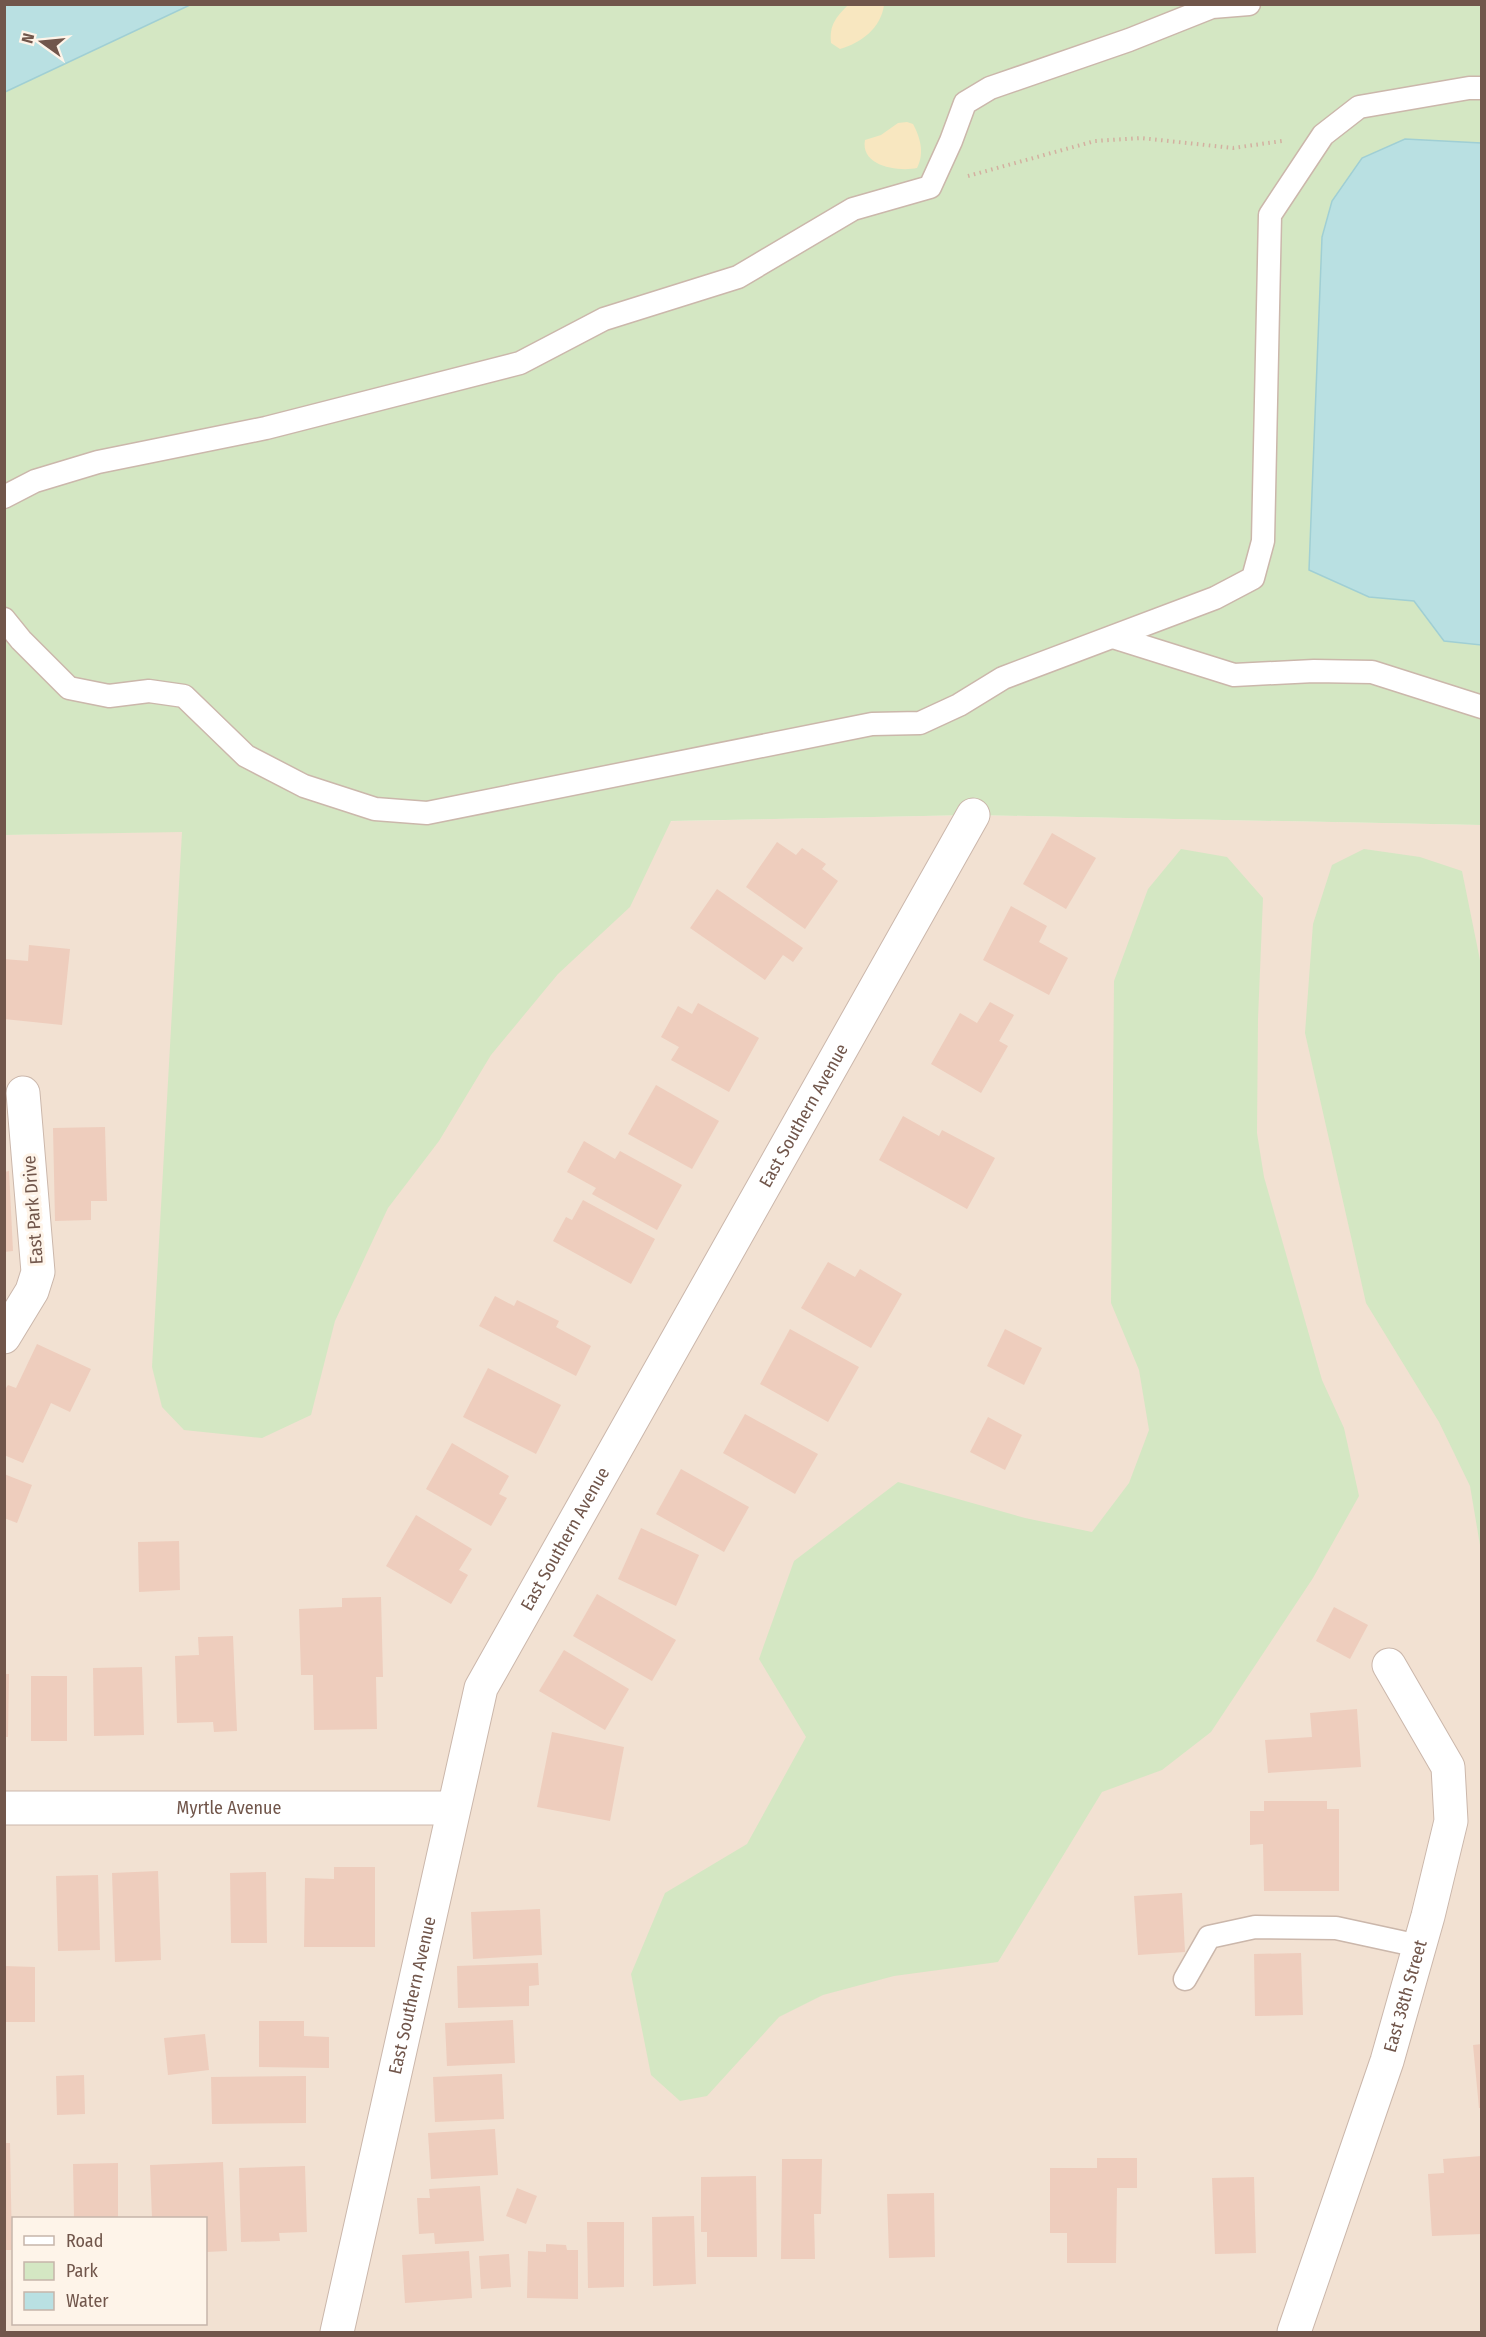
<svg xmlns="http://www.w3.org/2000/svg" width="1486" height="2337" font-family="'Fira Sans Condensed',sans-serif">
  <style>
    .residential { fill: #f2e1d2; fill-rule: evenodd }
    .green { fill: #d4e7c3 }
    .sand { fill: #f8e7c0 }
    .water { fill: #b9e0e2; stroke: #a0cfd4; stroke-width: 1.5 }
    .building { fill: #eecdbd }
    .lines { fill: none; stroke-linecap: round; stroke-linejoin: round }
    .service-casing { stroke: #cbb7ab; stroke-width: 25 }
    .minor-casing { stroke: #cbb7ab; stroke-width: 35 }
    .path { stroke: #d3b0a0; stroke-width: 4; stroke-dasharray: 1.5 4.5; stroke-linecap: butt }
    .service { stroke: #fff; stroke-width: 22 }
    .minor { stroke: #fff; stroke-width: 33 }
    .labels { text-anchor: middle; stroke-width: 6; stroke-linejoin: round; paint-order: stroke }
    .street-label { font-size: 18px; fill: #71564b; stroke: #fef4e9 }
  </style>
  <rect width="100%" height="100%" fill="#faf0e3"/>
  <path class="residential" d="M973,815l508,10v1507h-1476l-1,-1497zM14,2218h192v106h-192z"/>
  <g class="green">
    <path d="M190,5h1291v820l-508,-10 -302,6 -41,86 -72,67 -67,81 -52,86 -51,67 -53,113 -24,94 -49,23 -78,-8 -22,-23 -10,-40 30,-535 -177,3 -1,-743z"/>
    <path d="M1181,849l46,8 36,41 -5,121 -1,114 7,44 58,203 22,48 15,68 -46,82 -102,154 -49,38 -60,22 -104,170 -104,14 -71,19 -44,22 -72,79 -27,5 -29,-26 -20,-101 34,-81 82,-49 59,-107 -47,-78 35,-98 104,-79 127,36 67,14 37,-49 20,-53 -10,-60 -28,-67 3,-322 34,-92z"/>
    <path d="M1364,849l56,8 42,14 20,99 -1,581 -11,-65 -31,-64 -73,-119 -61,-270 8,-109 19,-59z"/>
  </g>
  <g class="sand">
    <path d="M849,4l35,1c-3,23 -23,38 -44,44l-9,-6c-2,-18 5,-26 18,-39z"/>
    <path d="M907,122l6,2c7,13 12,29 4,44 -19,4 -57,-2 -52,-28l16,-5 17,-12z"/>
  </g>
  <g class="water">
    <path d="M5,4h185v1l-185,87z"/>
    <path d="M1405,139l76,4v502l-37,-4 -30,-40 -45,-4 -60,-27 13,-333 10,-36 30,-43z"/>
  </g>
  <g class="building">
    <path d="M1052,833l44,25 -30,51 -43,-25z"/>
    <path d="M777,842l19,13 6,-7 24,16 -4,5 16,12 -33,48 -59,-42z"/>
    <path d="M717,889l86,59 -10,14 -10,-7 -18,25 -75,-52z"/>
    <path d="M1011,906l36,20 -8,16 29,16 -19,37 -66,-35z"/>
    <path d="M29,945l41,4 -8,76 -58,-6v-60l24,2z"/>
    <path d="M990,1002l24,13 -15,26 9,5 -27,47 -50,-29 29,-51 17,10z"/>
    <path d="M698,1003l61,35 -30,54 -58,-32 8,-13 -18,-10 17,-31 14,8z"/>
    <path d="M656,1085l63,36 -27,48 -64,-35z"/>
    <path d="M903,1116l36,20 3,-6 53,28 -28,51 -88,-49z"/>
    <path d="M105,1127l2,74h-16v19l-36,1 -2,-93z"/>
    <path d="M584,1141l31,18 5,-8 62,34 -25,45 -65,-36 4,-6 -29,-16z"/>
    <path d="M9,1171l4,80 -9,1v-80z"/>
    <path d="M583,1200l72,39 -24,45 -78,-43 13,-24 6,3z"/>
    <path d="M828,1262l27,15 5,-8 42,25 -31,54 -70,-40z"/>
    <path d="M495,1296l19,10 3,-6 42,21 -3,6 35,19 -15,30 -97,-50z"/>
    <path d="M790,1329l69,38 -31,55 -68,-38z"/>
    <path d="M1005,1329l37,19 -18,37 -37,-19z"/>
    <path d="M37,1344l54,25 -21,43 -19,-9 -28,60 -19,-8v-64l4,-6 8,3z"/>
    <path d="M488,1368l73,37 -25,49 -73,-37z"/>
    <path d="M745,1414l73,40 -23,40 -72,-41z"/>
    <path d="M988,1417l34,18 -17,35 -35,-18z"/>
    <path d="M452,1443l57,33 -10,18 8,4 -16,28 -65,-37z"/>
    <path d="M681,1469l68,38 -25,45 -68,-38z"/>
    <path d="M4,1474l28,11 -15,38 -13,-5z"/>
    <path d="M416,1515l56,34 -13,21 9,5 -17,29 -65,-38z"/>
    <path d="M641,1528l58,27 -23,51 -58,-27z"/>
    <path d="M179,1541l1,49 -41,2 -1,-50z"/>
    <path d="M597,1594l79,46 -24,41 -79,-45z"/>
    <path d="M381,1597l2,80h-7l1,52 -63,1 -1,-55h-12l-2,-66 43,-2v-9z"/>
    <path d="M1334,1607l34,18 -18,34 -34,-18z"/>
    <path d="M233,1636l4,95 -23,1 -1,-10 -36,1 -2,-67 24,-1 -1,-18z"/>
    <path d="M564,1650l65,39 -24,41 -66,-39z"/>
    <path d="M142,1667l2,68 -50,1 -1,-68z"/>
    <path d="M4,1674h5l-1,63h-4z"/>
    <rect x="31" y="1676" width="36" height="65"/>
    <path d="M1357,1709l4,58 -93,6 -3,-33 47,-3 -2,-24z"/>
    <path d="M552,1732l72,15 -14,74 -73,-14z"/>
    <path d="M1264,1801h63v8h12v82h-75l-1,-47 -13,1v-34h14z"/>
    <path d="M334,1867h41v80h-71l1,-69 29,1z"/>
    <path d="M158,1871l3,89 -46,2 -3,-89z"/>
    <path d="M266,1872l1,71h-36l-1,-70z"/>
    <path d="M98,1875l2,75 -42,1 -2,-75z"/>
    <path d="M1182,1893l3,59 -47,3 -4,-59z"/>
    <path d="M540,1909l2,46 -69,4 -2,-47z"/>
    <path d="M1301,1953l2,62 -48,1 -1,-62z"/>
    <path d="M538,1963l1,22 -10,1v20l-71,2 -1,-42z"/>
    <path d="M4,1966l31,1v55h-31z"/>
    <path d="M513,2020l2,43 -68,3 -2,-43z"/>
    <path d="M259,2021h45v15l25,1v31l-70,-1z"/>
    <path d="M205,2034l4,36 -41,5 -4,-37z"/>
    <path d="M1482,2044v64h-3l-6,-63z"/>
    <path d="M502,2074l2,45 -69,3 -2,-45z"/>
    <path d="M84,2075l1,39 -28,1 -1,-39z"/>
    <path d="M306,2076v47l-94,1 -1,-47z"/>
    <path d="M495,2129l3,46 -67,4 -3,-46z"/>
    <path d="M4,2143h6l2,107h-8z"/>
    <path d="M1482,2156v78l-50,2 -4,-62 16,-1 -1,-14z"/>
    <path d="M1097,2158h40v30h-20l-1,75h-49v-30h-17v-65h47z"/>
    <path d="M782,2159h40l-1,55h-7l1,45h-34z"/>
    <path d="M223,2162l4,89 -21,1v-34h-54l-2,-53z"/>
    <path d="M118,2163v55h-44l-1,-54z"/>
    <path d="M305,2166l2,66 -28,1 1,8 -39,1 -2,-74z"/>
    <path d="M756,2176l1,81h-50v-25h-6v-55z"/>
    <path d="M1254,2177l2,76 -41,1 -3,-76z"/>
    <path d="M480,2186l4,55 -49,3 -1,-11 -15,1 -2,-36h13l-1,-9z"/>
    <path d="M517,2188l20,8 -11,28 -20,-8z"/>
    <path d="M934,2193l1,64 -46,1 -2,-64z"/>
    <path d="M694,2216l2,68 -43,2 -1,-69z"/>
    <path d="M587,2222h37v65l-36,1z"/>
    <path d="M546,2244l20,1 1,5h11v49l-51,-1 1,-47 18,1z"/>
    <path d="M469,2251l3,47 -67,5 -3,-48z"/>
    <path d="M509,2254l2,33 -30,2 -2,-33z"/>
  </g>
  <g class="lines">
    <defs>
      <g id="service">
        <path d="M4,497l31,-16 63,-19 168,-34 254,-65 84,-44 134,-42 115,-68 77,-22 21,-46 14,-38 25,-15 139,-48 83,-33 37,-3"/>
        <path d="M4,619l17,21 48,48 40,8 40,-5 35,5 62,60 58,30 71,23 52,4 445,-89 48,-1 39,-18 44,-27 212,-80 38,-20 10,-37 7,-326 53,-80 36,-28 110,-19h13"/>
        <path d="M1113,637l121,38 80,-4 58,1 110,35"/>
        <path d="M1185,1979l24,-42 46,-10 81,1 83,18"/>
      </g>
      <g id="minor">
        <path d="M4,1337l28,-46 6,-19 -15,-179"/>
        <path id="s1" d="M4,1808h449"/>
        <path id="s2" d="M337,2332l144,-644 492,-873"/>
        <path id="s3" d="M1294,2332l93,-271 41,-145 23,-95 -3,-54 -59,-102"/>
      </g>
    </defs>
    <use href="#service" class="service-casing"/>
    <use href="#minor" class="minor-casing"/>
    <path class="path" d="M968,176l127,-35 46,-3 92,10 49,-7"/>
    <use href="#service" class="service"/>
    <use href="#minor" class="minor"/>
  </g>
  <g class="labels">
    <g class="street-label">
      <text dy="6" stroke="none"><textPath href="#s2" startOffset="1317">East Southern Avenue</textPath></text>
      <text transform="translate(33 1210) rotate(-94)" y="6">East Park Drive</text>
      <text dy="6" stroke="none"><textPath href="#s2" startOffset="831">East Southern Avenue</textPath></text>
      <text dy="6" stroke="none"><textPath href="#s1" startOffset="225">Myrtle Avenue</textPath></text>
      <text dy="6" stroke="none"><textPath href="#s2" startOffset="345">East Southern Avenue</textPath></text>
      <text dy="6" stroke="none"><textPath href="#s3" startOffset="354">East 38th Street</textPath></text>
    </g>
  </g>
  <rect width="1486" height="2337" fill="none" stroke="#71564b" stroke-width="12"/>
  <rect x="12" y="2217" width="195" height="108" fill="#fef4e9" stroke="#c6b5aa" stroke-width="1.5"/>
  <rect x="24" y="2236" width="30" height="9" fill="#ffffff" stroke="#c6b5aa" stroke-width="1.5"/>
  <text x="66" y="2247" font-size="18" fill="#71564b">Road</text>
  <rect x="24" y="2262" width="30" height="18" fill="#d4e7c3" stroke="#c6b5aa" stroke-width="1.5"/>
  <text x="66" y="2277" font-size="18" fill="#71564b">Park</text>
  <rect x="24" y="2292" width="30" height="18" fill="#b9e0e2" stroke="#c6b5aa" stroke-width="1.5"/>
  <text x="66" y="2307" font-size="18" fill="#71564b">Water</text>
  <g transform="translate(42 42) rotate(285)" stroke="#fef4e9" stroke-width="4.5" paint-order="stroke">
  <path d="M0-4.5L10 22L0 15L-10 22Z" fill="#71564b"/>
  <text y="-9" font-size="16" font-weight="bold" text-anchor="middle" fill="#71564b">N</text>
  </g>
</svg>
